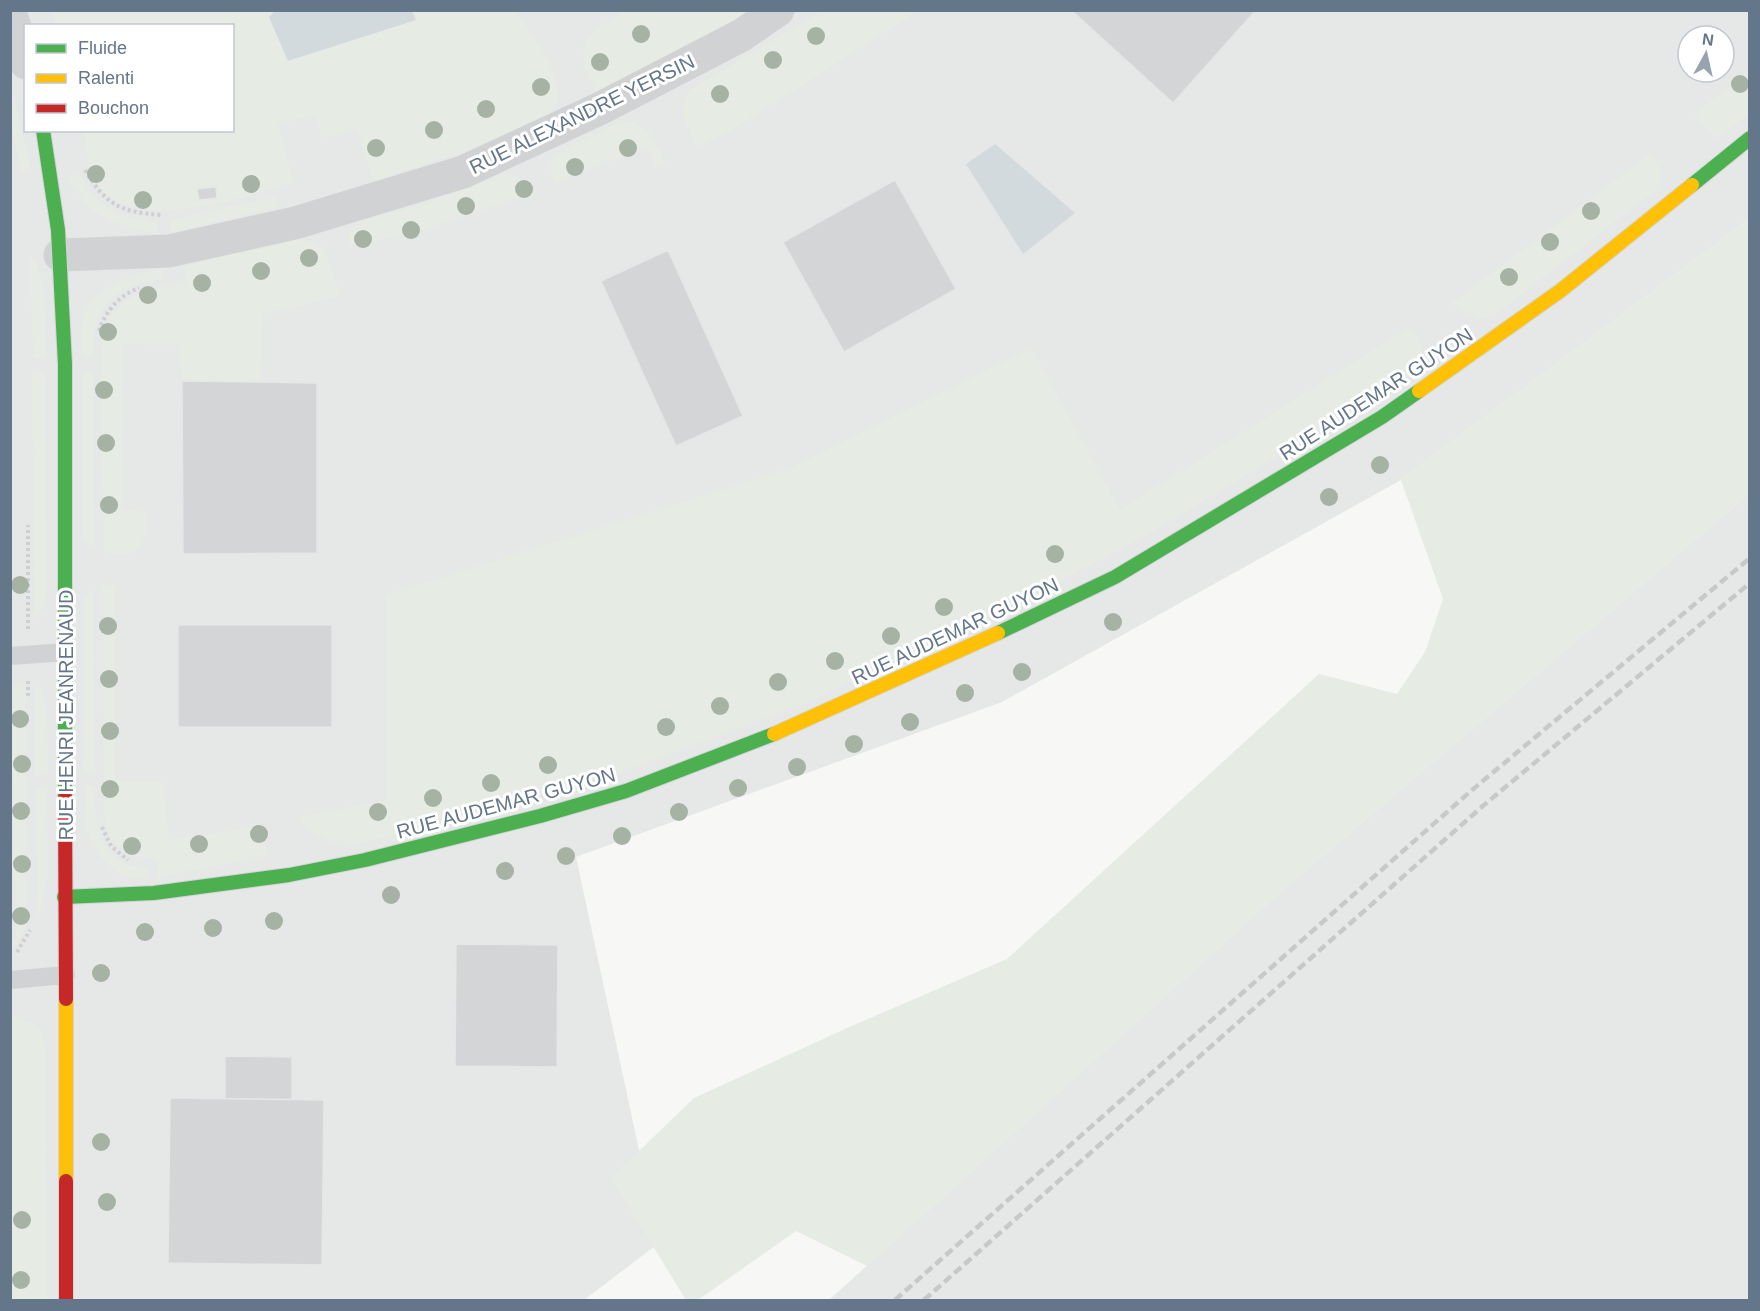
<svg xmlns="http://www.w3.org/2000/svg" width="1760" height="1311" font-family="Arial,sans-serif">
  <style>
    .built { fill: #e6e7e7; fill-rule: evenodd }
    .green { fill: #e6ebe4 }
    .water { fill: #d3dade }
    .building { fill: #d4d5d6; stroke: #e6e6e6; stroke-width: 1.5 }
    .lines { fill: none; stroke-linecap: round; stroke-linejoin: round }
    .fast-casing { stroke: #d2d4d6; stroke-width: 16 }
    .slow-casing { stroke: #d2d4d6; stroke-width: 16 }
    .jam-casing { stroke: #d2d4d6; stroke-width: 16 }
    .path { stroke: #cecfd0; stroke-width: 4; stroke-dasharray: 3 3; stroke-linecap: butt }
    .lane { stroke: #d1d2d3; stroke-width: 18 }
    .street { stroke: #d1d2d3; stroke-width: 33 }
    .fast { stroke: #4caf50; stroke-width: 14 }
    .slow { stroke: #ffc107; stroke-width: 14 }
    .jam { stroke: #c62828; stroke-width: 14 }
    .rail { stroke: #c7c8c9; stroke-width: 4.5; stroke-dasharray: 9 4.5; stroke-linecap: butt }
    .tree { fill: #a6b2a4 }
    .labels { text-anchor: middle; stroke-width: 6; stroke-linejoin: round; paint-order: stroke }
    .street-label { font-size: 20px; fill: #647689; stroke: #fff }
  </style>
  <rect width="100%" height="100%" fill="#f7f7f6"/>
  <g class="built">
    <path d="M10,11h1739v208l-348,261 -399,222 -426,155 83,386 -75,57h-573zM26,26h206v104h-206zM1688,36h36v36h-36z"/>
    <path d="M1749,494v806h-920l458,-414z"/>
  </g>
  <g class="green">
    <path d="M51,11h464c16,23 62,77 34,104l-86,37 -90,29 -16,-52 -35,9 -6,-23 -38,9 16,59c-49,13 -161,53 -197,1 -10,-15 -10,-36 -13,-53l148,-1v-104l-176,-1z"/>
    <path d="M625,11h127l-154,84c-26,-47 -18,-59 27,-84z"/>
    <path d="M821,11h97l-183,117 -38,19c-9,-20 -21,-37 -6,-58z"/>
    <path d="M1749,70v43l-31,26 -24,-24z"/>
    <path d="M10,79l21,91 -10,2 -10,-50z"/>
    <path d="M632,121l16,10 18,31 -11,4 -8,-19 -91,35 -6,-14 3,-13 62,-31z"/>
    <path d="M1650,154c11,12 14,21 6,36l-163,126 -14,3 -28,-15z"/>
    <path d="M507,173l15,7 7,14 -106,36 -72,17 -3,-11 3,-7 10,-8 63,-17z"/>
    <path d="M80,174c18,36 39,43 77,49l1,10c-40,-5 -74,-17 -89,-57z"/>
    <path d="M275,197l3,10 -107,26 -1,-13z"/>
    <path d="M1749,219v275l-462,392 -420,380 -71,-35 -98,69h-12l-75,-122 83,-80 153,-70 160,-69 312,-285 78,20 28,-42 18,-53 -42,-119z"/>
    <path d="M298,239l19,4 7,6 16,46 -6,3 -71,16 -3,68 -78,-1 -3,-36 -57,-1 -1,165 25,2c0,36 -2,47 -42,41l-3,-202c7,-54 38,-60 85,-67l-2,-17z"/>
    <path d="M30,257c19,10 15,80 16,101h-13z"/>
    <path d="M163,269v9c-51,11 -69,23 -70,78h-11c-1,-13 -2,-25 1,-38 9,-32 51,-44 80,-49z"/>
    <path d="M1410,327c19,24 15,36 -7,54l-261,157 -156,81 -184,86 -189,70 -225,62 -39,8 -19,-4 -23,-11 -8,-13 87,-17v-205l402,-126 243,-121 89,162z"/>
    <path d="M83,371h10l2,179 -12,-10z"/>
    <path d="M32,372h13l2,217 -2,16 -11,15z"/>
    <path d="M103,585h12v197h48l6,58 96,-15 1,25 -3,7 -105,20 -2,-19c-30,1 -47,-9 -52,-41z"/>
    <path d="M94,589l1,184h-12l1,-174z"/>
    <path d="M25,684l1,244 -15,24v-8l5,-7 -4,-251z"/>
    <path d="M35,685l7,5 5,19 1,66h-13z"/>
    <path d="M85,786h10c0,40 3,78 52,82l2,10h-21l-8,-3 -22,-20 -12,-26z"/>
    <path d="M35,788h12l1,89 -10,44z"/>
    <path d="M10,1016l26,8 7,11 3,19 1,246h-36z"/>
  </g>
  <g class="water">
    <path d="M276,10l136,1 4,9 -128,41 -19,-44z"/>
    <path d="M995,144l80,69 -52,41 -57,-90z"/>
  </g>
  <g class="building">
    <path d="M1071,10h185l-83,93z"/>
    <path d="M895,180l61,109 -112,63 -61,-110z"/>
    <path d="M216,187l1,11 -18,2 -2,-11z"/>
    <path d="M668,250l75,166 -67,30 -75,-165z"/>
    <path d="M182,381l135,2v170l-134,1z"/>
    <rect x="178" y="625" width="154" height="102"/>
    <path d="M456,944l102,1 -1,122 -102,-1z"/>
    <path d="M225,1056l67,1v43l-67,-1z"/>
    <path d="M170,1098l154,2 -2,165 -154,-2z"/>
  </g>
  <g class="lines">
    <defs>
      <g id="fast">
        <path d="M43,130l15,100 7,134v434"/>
        <path d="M1692,185l58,-47"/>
        <path d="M998,633l117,-56 267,-160 37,-26"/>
        <path d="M64,897l90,-4 135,-18 76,-15 175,-44 86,-25 148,-57"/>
      </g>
      <g id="slow">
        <path d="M1419,391l141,-100 132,-106"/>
        <path d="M774,734l224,-101"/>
        <path d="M66,999v182"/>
      </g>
      <g id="jam">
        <path d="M65,798l1,201"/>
        <path d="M66,1181v119"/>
      </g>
    </defs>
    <use href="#fast" class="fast-casing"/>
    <use href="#slow" class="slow-casing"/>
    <use href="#jam" class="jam-casing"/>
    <g class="path">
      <path d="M85,170c21,35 35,42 76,45"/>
      <path d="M99,331c6,-20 21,-36 40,-43"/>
      <path d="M28,629v-104"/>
      <path d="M28,681v17"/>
      <path d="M102,827l9,19 17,14"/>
      <path d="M17,952l13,-22"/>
    </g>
    <g class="lane">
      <path d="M10,656l56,-4"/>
      <path d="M10,980l56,-5"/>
    </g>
    <g class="street">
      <path d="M10,11l16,52"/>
      <path d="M60,255l109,-4 126,-28 168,-51 138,-64 141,-73 36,-25"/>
    </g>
    <use href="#fast" class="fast"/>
    <use href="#slow" class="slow"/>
    <use href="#jam" class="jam"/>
    <g class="rail">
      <path d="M895,1300l577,-510 278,-232"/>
      <path d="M924,1300l560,-495 266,-222"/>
    </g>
  </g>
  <g class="tree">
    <circle cx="641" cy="34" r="9"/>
    <circle cx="816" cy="36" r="9"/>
    <circle cx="773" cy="60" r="9"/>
    <circle cx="600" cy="62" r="9"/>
    <circle cx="1740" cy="84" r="9"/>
    <circle cx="541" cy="87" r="9"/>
    <circle cx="720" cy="94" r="9"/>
    <circle cx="486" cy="109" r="9"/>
    <circle cx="434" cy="130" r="9"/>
    <circle cx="376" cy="148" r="9"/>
    <circle cx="628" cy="148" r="9"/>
    <circle cx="575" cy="167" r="9"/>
    <circle cx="96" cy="174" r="9"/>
    <circle cx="251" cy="184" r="9"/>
    <circle cx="524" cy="189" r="9"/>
    <circle cx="143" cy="200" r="9"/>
    <circle cx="466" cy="206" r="9"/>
    <circle cx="1591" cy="211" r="9"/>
    <circle cx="411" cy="230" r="9"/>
    <circle cx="363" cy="239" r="9"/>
    <circle cx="1550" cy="242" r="9"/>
    <circle cx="309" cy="258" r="9"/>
    <circle cx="261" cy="271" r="9"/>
    <circle cx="1509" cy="277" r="9"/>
    <circle cx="202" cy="283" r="9"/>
    <circle cx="148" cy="295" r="9"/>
    <circle cx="108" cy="332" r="9"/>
    <circle cx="104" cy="390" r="9"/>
    <circle cx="106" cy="443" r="9"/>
    <circle cx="1380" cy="465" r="9"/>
    <circle cx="1329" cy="497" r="9"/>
    <circle cx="109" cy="505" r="9"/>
    <circle cx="1055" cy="554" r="9"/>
    <circle cx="20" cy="585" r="9"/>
    <circle cx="944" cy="607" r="9"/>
    <circle cx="1113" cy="622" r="9"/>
    <circle cx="108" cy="626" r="9"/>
    <circle cx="891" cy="636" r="9"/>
    <circle cx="835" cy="661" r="9"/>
    <circle cx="1022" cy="672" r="9"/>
    <circle cx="109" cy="679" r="9"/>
    <circle cx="778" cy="682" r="9"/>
    <circle cx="965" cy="693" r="9"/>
    <circle cx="720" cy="706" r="9"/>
    <circle cx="20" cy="719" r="9"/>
    <circle cx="910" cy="722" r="9"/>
    <circle cx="666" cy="727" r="9"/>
    <circle cx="110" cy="731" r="9"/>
    <circle cx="854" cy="744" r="9"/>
    <circle cx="22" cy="764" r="9"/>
    <circle cx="548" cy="765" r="9"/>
    <circle cx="797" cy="767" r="9"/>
    <circle cx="491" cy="783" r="9"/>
    <circle cx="738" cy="788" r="9"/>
    <circle cx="110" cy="789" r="9"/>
    <circle cx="433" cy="798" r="9"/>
    <circle cx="21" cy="811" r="9"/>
    <circle cx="378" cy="812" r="9"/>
    <circle cx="679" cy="812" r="9"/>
    <circle cx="259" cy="834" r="9"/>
    <circle cx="622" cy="836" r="9"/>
    <circle cx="199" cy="844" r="9"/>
    <circle cx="132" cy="846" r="9"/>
    <circle cx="566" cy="856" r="9"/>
    <circle cx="22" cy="864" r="9"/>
    <circle cx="505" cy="871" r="9"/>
    <circle cx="391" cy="895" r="9"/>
    <circle cx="21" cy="916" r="9"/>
    <circle cx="274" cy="921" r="9"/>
    <circle cx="213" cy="928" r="9"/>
    <circle cx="145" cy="932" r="9"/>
    <circle cx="101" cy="973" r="9"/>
    <circle cx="101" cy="1142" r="9"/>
    <circle cx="107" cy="1202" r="9"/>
    <circle cx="22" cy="1220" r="9"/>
    <circle cx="21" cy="1280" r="9"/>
  </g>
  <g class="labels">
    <g class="street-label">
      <text transform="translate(582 114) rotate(-26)" y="7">RUE ALEXANDRE YERSIN</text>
      <text transform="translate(1376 394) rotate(-33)" y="7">RUE AUDEMAR GUYON</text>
      <text transform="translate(955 631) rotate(-25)" y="7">RUE AUDEMAR GUYON</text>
      <text transform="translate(66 715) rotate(-90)" y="7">RUE HENRI JEANRENAUD</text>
      <text transform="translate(506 803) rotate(-15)" y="7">RUE AUDEMAR GUYON</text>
    </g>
  </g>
  <rect width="1760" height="1311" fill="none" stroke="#647689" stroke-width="24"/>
  <rect x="24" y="24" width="210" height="108" fill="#ffffff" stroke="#c1c8d0" stroke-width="1.5"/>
  <rect x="36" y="44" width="30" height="9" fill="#4caf50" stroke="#c1c8d0" stroke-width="1.5"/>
  <text x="78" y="54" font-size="18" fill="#647689">Fluide</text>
  <rect x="36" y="74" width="30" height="9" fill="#ffc107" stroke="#c1c8d0" stroke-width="1.5"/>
  <text x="78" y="84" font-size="18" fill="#647689">Ralenti</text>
  <rect x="36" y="104" width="30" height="9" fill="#c62828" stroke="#c1c8d0" stroke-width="1.5"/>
  <text x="78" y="114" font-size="18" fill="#647689">Bouchon</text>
  <g transform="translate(1706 54) rotate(8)"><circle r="28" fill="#ffffff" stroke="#c1c8d0" stroke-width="1.5"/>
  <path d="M0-4.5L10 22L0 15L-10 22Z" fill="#97a3af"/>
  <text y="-9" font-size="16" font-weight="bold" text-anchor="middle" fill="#647689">N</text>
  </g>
</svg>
